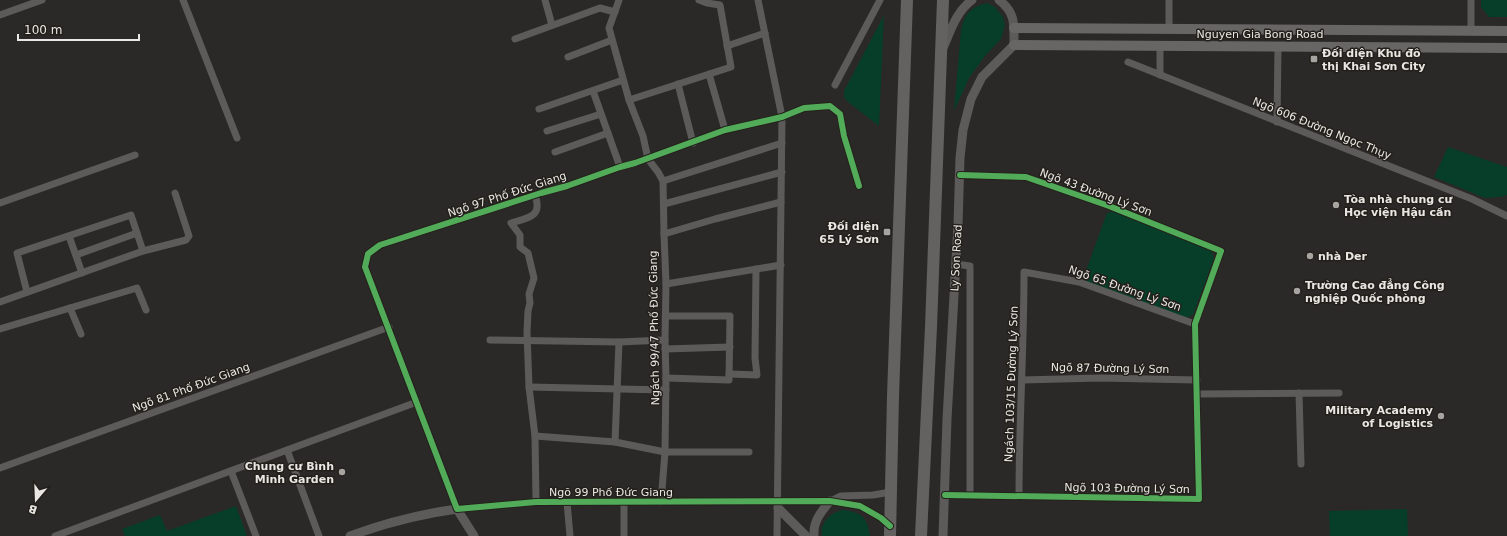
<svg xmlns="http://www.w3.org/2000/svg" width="1507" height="536" font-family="'DejaVu Sans',sans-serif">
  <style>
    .green { fill: #063e2a }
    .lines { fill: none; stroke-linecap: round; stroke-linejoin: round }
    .minor { stroke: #5c5b5a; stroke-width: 7 }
    .tertiary { stroke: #5c5b5a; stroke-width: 9 }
    .secondary { stroke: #676665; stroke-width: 10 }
    .trunk { stroke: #646260; stroke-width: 12 }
    .cycleway-casing { stroke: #23201b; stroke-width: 8 }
    .cycleway { stroke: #51ab58; stroke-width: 6 }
    .poi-dot { fill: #a6a4a1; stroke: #23201b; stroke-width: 1.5 }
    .labels { text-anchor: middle; stroke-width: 3; stroke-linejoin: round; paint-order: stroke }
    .street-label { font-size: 11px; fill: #e9e7e3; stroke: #23201b }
    .poi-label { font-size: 11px; font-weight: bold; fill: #e9e7e3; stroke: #23201b; text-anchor: start }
  </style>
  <rect width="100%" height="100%" fill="#2b2927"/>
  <g class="green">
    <path d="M1481,0h26v17h-18l-8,-10z"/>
    <path d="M987,3l8,4 8,10 2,8 -4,14 -16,17 -16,22 -15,33 7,-81c4,-16 9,-23 26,-27z"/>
    <path d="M884,15l-5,111 -31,-24 -4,-5v-6z"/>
    <path d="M1448,147l59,20v28l-6,2 -16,1 -51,-21z"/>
    <path d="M1114,211l96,36 4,11 -21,57 -8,3 -99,-35 -2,-7 23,-63z"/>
    <path d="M236,506l11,30h-122l-3,-7 38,-14 7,16z"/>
    <path d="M1407,509l1,27h-78l-1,-25z"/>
    <path d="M844,510c19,3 23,8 26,26h-48c-3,-13 10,-25 22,-26z"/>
  </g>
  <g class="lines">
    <g class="minor">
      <path d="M183,0l54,138"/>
      <path d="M545,0l7,25"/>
      <path d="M619,0l-10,28 20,72 14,36 5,23 10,13 5,9 1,53 2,50 -1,56 1,38 -1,74 -4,50"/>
      <path d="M758,0l24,117 -5,419"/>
      <path d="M0,15l42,-15"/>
      <path d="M1169,29v-29"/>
      <path d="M1471,31v-31"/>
      <path d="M515,39l85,-31 15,4"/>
      <path d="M727,46l38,-13"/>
      <path d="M568,57l44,-17"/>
      <path d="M1128,62l344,137 35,17"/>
      <path d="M709,74l16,56"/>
      <path d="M1160,75v-29"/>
      <path d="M678,84l15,59"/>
      <path d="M835,85l45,-85"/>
      <path d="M593,91l27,76"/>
      <path d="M629,100l102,-33 -11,-62 -13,-2 -8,-3"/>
      <path d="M539,109l84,-29"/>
      <path d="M1277,122l1,-75"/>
      <path d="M547,131l54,-17"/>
      <path d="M555,152l53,-19"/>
      <path d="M663,181l119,-38"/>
      <path d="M859,186l-15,-50 -4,-22 -10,-8 -26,2 -22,9 -57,13 -90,33 -15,4 -53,19 -26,7 -161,52 -12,9 -3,13 92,242 79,-7 294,-1 30,5 21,12 9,8"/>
      <path d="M535,195c8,22 -7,23 -24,28l9,12v12l8,6 6,25 -5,16 1,9 -2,8 -1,21 2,55 6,49 1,66"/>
      <path d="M0,203l135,-48"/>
      <path d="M664,204l118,-32"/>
      <path d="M664,234l51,-15 66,-17"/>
      <path d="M69,236l13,37"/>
      <path d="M76,255l61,-22"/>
      <path d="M956,264l14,2v229"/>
      <path d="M666,284l115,-19"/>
      <path d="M27,292l-10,-39 114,-38 12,36"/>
      <path d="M0,302l143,-51 43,-11 3,-4 -14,-43"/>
      <path d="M70,308l11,26"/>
      <path d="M666,316h64l-1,64 -63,-2"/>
      <path d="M0,329l137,-41 9,22"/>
      <path d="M490,340l129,2 46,-2"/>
      <path d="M665,349l65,-2"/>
      <path d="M729,374l28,1 -2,-17 1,-89"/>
      <path d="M1022,380l78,-2 97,2"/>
      <path d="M529,387l137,3"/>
      <path d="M1299,393l2,71"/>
      <path d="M1197,394l142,-1"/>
      <path d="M535,436l80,6 50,10h84"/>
      <path d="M615,442l4,-100"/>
      <path d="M287,450l32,86"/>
      <path d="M0,468l389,-141"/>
      <path d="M231,471l25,65"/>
      <path d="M945,495l254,4 -4,-175 26,-73 -112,-45 -83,-29 -66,-2"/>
      <path d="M1019,496c0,-75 5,-149 5,-224l55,10 116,42"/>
      <path d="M831,501l10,-5 32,-1 18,-3"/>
      <path d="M567,502l3,34"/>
      <path d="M55,536l362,-134"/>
      <path d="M624,536v-34"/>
    </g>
    <g class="tertiary">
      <path d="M943,48c8,-18 13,-36 29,-48"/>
      <path d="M778,508l28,28"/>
      <path d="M350,536c35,-13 70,-22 107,-27l17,27"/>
      <path d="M814,536c-1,-15 7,-24 16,-35"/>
      <path d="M943,536l4,-117 11,-194 2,-67 3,-28 8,-31 11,-22 32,-32c0,-20 2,-32 -15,-45"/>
    </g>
    <g class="secondary">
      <path d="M1014,28l493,3"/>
      <path d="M1014,45l493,3"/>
    </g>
    <g class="trunk">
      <path d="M890,536l3,-140 14,-396"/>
      <path d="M921,536l10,-209 12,-327"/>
    </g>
    <defs>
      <g id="cycleway">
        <path d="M859,186l-15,-50 -4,-22 -10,-8 -26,2 -22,9 -57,13 -90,33 -15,4 -53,19 -26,7 -161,52 -12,9 -3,13 92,242 79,-7 294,-1 30,5 21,12 9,8"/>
        <path d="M945,495l254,4 -4,-175 26,-73 -112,-45 -83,-29 -66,-2"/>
      </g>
    </defs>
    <use href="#cycleway" class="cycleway-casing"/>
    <use href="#cycleway" class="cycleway"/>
  </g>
  <g class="poi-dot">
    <rect x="1310" y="55" width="8" height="8" rx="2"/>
    <circle cx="1336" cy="205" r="4"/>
    <rect x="883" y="228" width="8" height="8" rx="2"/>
    <circle cx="1310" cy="256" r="4"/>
    <circle cx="1297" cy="291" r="4"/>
    <circle cx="1441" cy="416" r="4"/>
    <circle cx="342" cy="472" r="4"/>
  </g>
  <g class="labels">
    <g class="street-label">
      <text x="1260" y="38">Nguyen Gia Bong Road</text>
      <text transform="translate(1322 128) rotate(22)" y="4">Ngõ 606 Đường Ngọc Thụy</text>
      <text transform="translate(1096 192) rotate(20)" y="4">Ngõ 43 Đường Lý Sơn</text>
      <text transform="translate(507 194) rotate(-18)" y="4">Ngõ 97 Phố Đức Giang</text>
      <text transform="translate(956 258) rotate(-87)" y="4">Ly Son Road</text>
      <text transform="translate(1125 288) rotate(19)" y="4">Ngõ 65 Đường Lý Sơn</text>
      <text transform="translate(654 328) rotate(-91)" y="4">Ngách 99/47 Phố Đức Giang</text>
      <text transform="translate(1110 368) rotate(1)" y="4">Ngõ 87 Đường Lý Sơn</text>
      <text transform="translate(1011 384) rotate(-88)" y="4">Ngách 103/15 Đường Lý Sơn</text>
      <text transform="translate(191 387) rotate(-20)" y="4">Ngõ 81 Phố Đức Giang</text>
      <text transform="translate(1127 488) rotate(1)" y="4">Ngõ 103 Đường Lý Sơn</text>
      <text x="611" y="496">Ngõ 99 Phố Đức Giang</text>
    </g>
    <g class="poi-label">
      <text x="1322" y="57">Đối diện Khu đô<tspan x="1322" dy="13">thị Khai Sơn City</tspan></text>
      <text x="1344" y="203">Tòa nhà chung cư<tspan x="1344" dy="13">Học viện Hậu cần</tspan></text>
      <text x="879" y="230" text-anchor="end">Đối diện<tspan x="879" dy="13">65 Lý Sơn</tspan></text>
      <text x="1318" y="260">nhà Der</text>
      <text x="1305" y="289">Trường Cao đẳng Công<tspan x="1305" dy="13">nghiệp Quốc phòng</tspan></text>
      <text x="1433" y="414" text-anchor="end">Military Academy<tspan x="1433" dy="13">of Logistics</tspan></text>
      <text x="334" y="470" text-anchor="end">Chung cư Bình<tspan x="334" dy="13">Minh Garden</tspan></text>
    </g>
  </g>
  <g transform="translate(36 500) rotate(199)" stroke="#23201b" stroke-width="3" paint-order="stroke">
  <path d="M0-3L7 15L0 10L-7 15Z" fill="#e9e7e3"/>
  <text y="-6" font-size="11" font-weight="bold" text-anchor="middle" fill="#e9e7e3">B</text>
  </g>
  <path d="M18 34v6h121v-6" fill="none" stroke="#e9e7e3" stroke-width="2"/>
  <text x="24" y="34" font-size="12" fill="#e9e7e3" stroke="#23201b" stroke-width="3" paint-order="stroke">100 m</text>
</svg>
